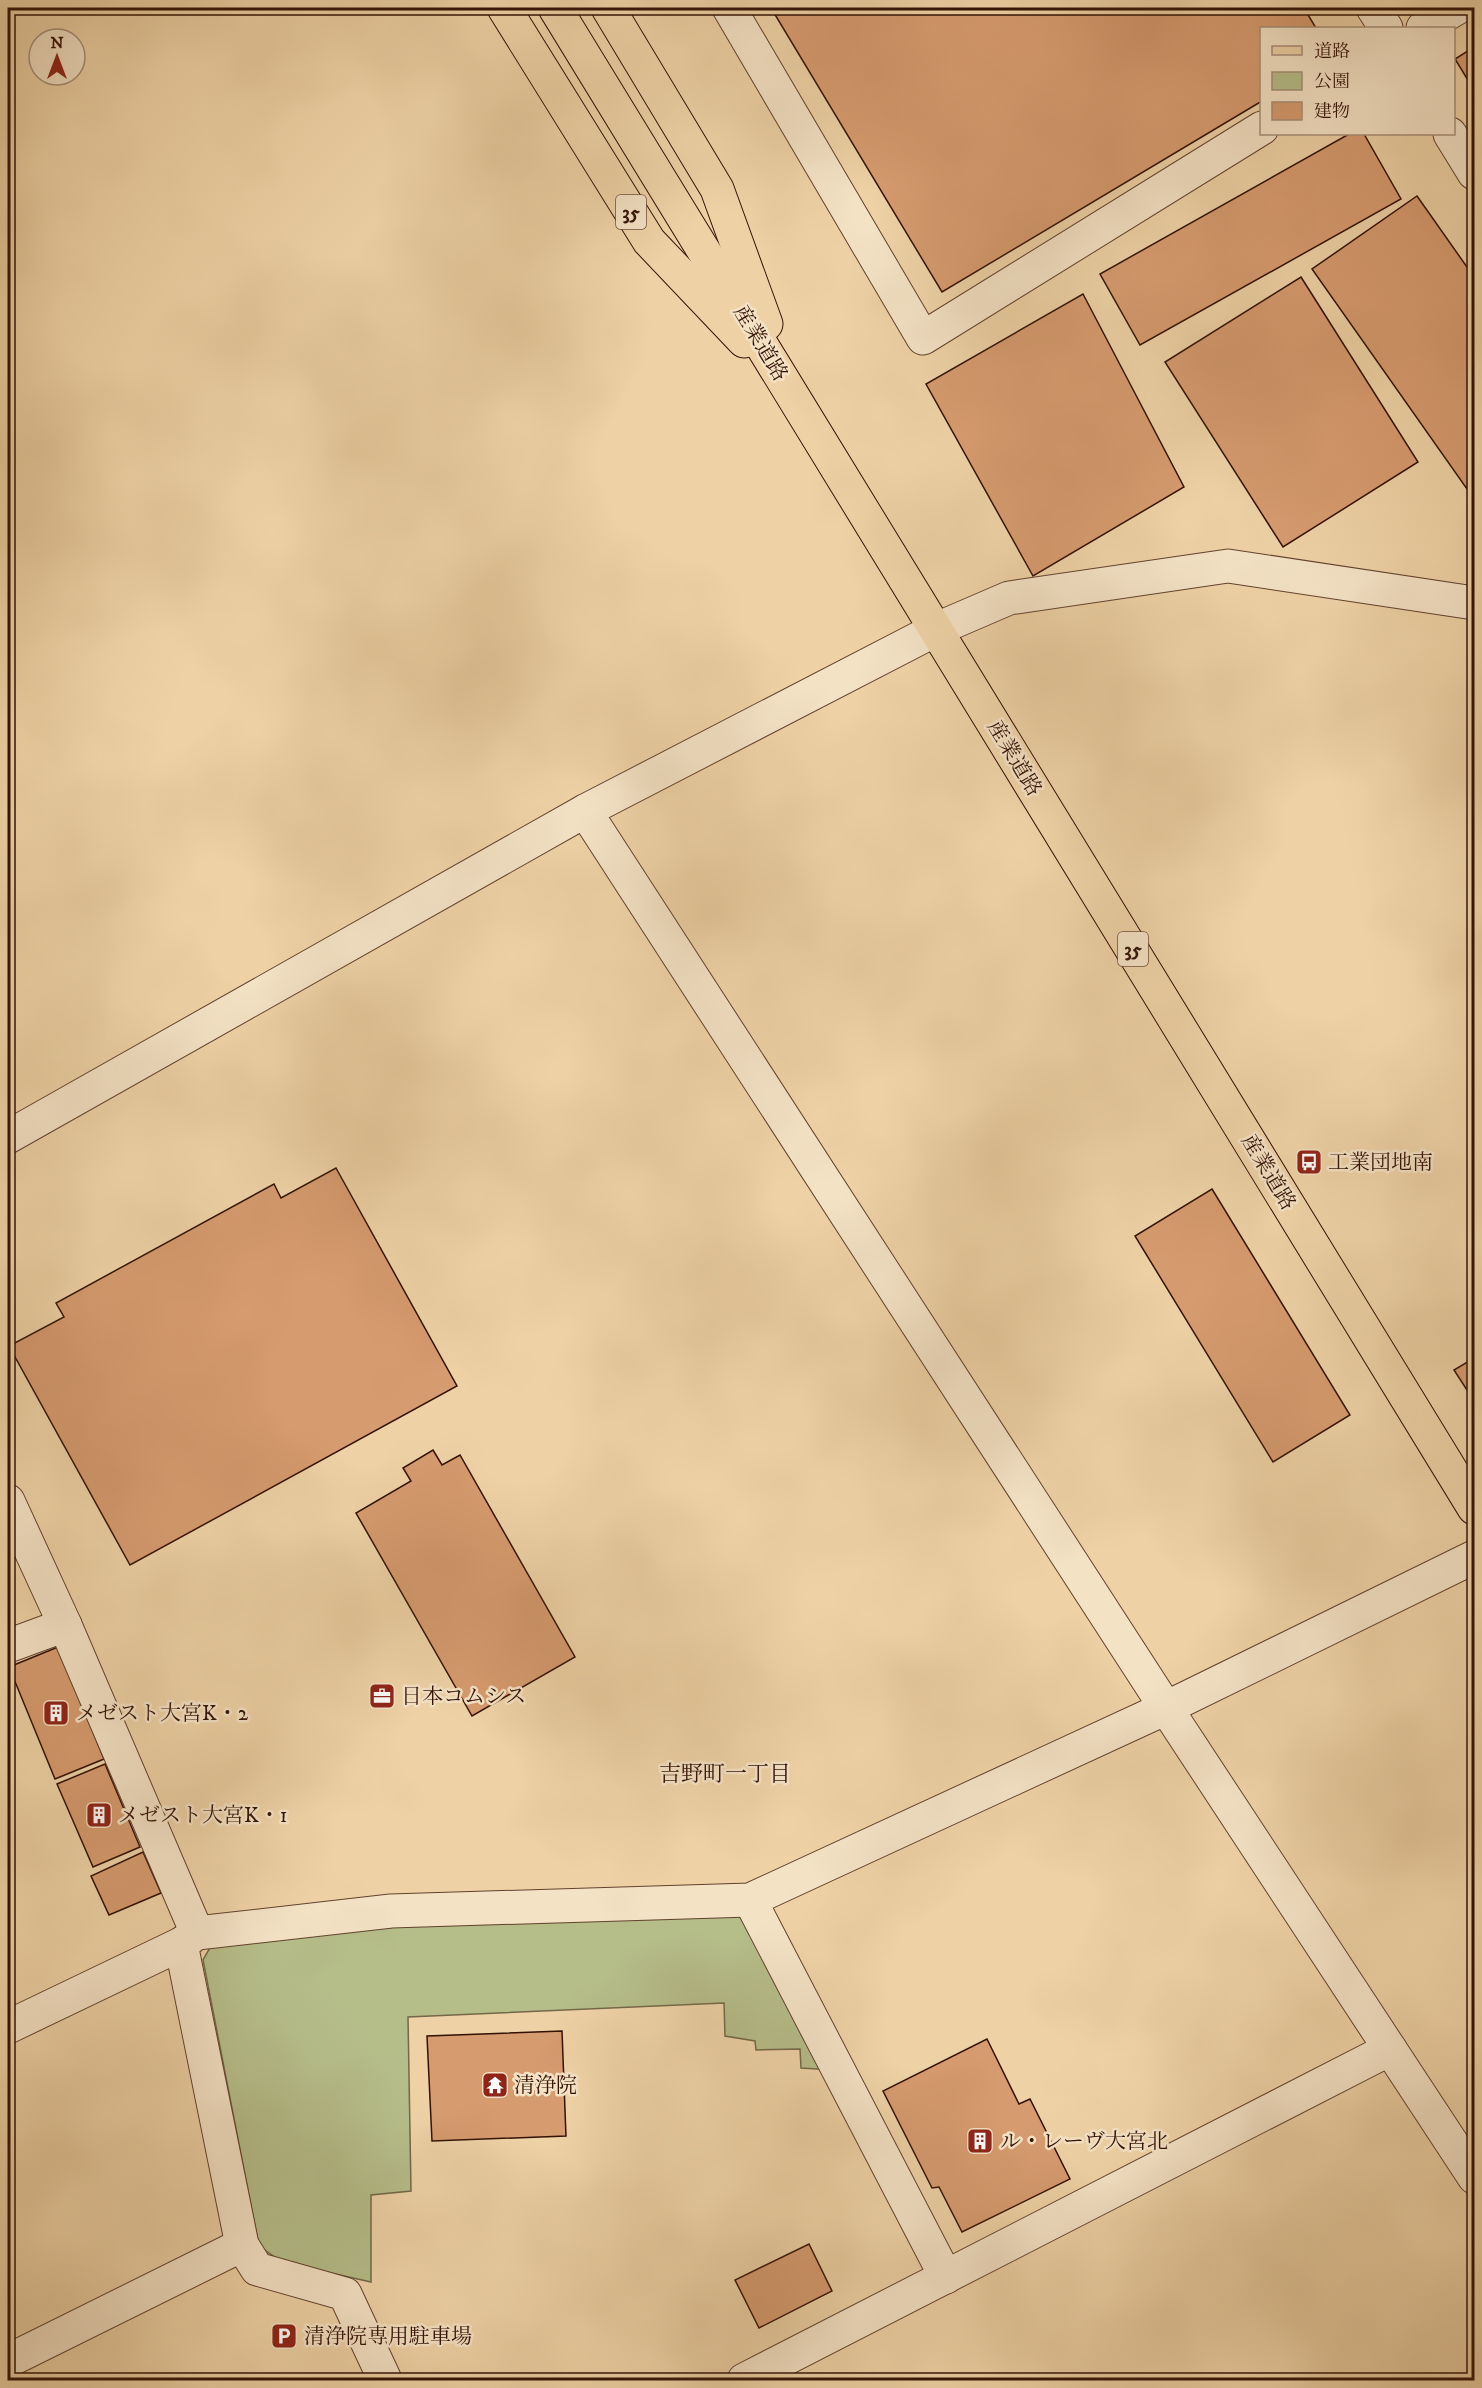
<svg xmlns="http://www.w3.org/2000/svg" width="1482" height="2388" font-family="'IM FELL DW Pica','Noto Serif JP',serif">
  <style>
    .green { fill: #b5bd89; stroke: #746848; stroke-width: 1.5 }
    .building { fill: #d69b6f; stroke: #331206; stroke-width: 1.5 }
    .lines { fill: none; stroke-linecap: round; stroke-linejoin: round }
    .minor-casing { stroke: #62422e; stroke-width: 35 }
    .major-casing { stroke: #331206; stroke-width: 35 }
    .minor { stroke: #f4e2c5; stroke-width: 33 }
    .major { stroke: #eed2a6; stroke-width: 33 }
    .labels { text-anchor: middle; stroke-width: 5; stroke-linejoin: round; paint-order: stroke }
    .shield { fill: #f4e2c5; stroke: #6d503f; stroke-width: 1.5 }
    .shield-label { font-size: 20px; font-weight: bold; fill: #331206 }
    .street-label { font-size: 21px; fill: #331206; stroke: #f4e2c5 }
    .poi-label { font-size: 21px; fill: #331206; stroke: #f4e2c5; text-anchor: start }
    .neighbourhood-label { font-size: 22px; fill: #331206; stroke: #f4e2c5 }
  </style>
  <rect width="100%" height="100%" fill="#eed2a6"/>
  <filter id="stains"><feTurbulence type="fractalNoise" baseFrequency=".00333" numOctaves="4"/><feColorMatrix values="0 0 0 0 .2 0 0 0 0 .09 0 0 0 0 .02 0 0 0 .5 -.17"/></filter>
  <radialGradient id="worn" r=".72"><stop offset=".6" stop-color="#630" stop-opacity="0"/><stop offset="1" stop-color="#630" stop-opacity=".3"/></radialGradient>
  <path class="green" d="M750,1913l83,157 -32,-2 -1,-19 -44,1 -1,-9 -30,-5 -1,-33 -316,14 3,174 -40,4v87l-89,-20 -23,-16 -56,-286 12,-21 195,-20z"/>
  <g class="building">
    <path d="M771,8h533l12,20h-54v73l-320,191z"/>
    <path d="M1474,47v43l-19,-31z"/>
    <path d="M1349,134h15l37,65 -261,146 -40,-71z"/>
    <path d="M1417,196l57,81v222l-162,-230z"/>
    <path d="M1301,277l117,185 -135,85 -118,-185z"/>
    <path d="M1083,294l101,193 -151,89 -107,-192z"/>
    <path d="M336,1168l121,218 -327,179 -121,-219 55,-29 -8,-14 218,-119 7,14z"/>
    <path d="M1212,1189l138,226 -77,47 -138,-226z"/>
    <path d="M1474,1358v43l-20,-31z"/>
    <path d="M433,1450l9,15 18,-10 115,202 -103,59 -116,-203 55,-32 -8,-13z"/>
    <path d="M58,1647l46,112 -49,20 -46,-112z"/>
    <path d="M105,1764l35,83 -47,20 -36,-83z"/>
    <path d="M143,1852l18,41 -52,22 -18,-39z"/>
    <path d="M562,2031l4,105 -134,5 -5,-105z"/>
    <path d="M987,2039l32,65 11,-5 40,80 -108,53 -23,-45 -7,1 -49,-97z"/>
    <path d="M809,2244l23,47 -73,37 -24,-48z"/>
  </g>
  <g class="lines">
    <defs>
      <g id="minor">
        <path d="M729,8l194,330 339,-210"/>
        <path d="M1373,8l13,20"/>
        <path d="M1423,28l34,-20"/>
        <path d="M1450,134l24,39"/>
        <path d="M585,811l581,897 308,469"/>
        <path d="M8,1137l577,-326 352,-182 72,-31 219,-32 246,37"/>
        <path d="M8,1501l57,124 132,308"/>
        <path d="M8,1646l57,-21"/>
        <path d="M750,1900l196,377"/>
        <path d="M181,1944l61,301 15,24 88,25 40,86"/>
        <path d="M8,2027l173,-83 16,-11 194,-22 359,-11 416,-192 308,-151"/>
        <path d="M8,2361l234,-116"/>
        <path d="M744,2380l646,-331"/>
      </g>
      <g id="major">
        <path d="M504,8l145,233 95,100"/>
        <path d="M555,8l919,1500"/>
        <path d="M608,8l109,181 49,135"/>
      </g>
    </defs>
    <use href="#minor" class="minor-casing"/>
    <use href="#major" class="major-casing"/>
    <use href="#minor" class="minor"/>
    <use href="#major" class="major"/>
  </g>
  <defs>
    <symbol id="bus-square" viewBox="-11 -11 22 22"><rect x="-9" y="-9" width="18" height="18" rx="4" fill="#8f2418" stroke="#f4e2c5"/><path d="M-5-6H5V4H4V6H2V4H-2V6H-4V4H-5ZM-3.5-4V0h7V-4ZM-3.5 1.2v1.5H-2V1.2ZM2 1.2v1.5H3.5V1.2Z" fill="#fff"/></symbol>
    <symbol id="office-square" viewBox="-11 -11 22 22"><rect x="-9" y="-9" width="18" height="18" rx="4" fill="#8f2418" stroke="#f4e2c5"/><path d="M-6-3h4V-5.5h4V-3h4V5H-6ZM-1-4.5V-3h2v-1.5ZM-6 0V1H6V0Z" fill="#fff"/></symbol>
    <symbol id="building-square" viewBox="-11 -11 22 22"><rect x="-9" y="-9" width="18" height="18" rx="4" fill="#8f2418" stroke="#f4e2c5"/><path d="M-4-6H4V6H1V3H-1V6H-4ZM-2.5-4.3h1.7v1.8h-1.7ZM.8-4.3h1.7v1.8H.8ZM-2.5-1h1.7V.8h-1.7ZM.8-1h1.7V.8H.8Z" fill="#fff"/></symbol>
    <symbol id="temple-square" viewBox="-11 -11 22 22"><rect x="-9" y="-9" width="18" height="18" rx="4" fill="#8f2418" stroke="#f4e2c5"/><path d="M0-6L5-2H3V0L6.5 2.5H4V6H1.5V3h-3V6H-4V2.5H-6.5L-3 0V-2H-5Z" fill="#fff"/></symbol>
    <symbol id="parking-square" viewBox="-11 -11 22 22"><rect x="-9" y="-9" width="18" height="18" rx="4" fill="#8f2418" stroke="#f4e2c5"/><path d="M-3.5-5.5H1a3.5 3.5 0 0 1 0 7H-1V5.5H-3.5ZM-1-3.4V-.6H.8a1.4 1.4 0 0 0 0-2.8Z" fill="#fff"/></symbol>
  </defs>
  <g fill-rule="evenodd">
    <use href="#bus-square" x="1294" y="1147" width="30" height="30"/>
    <use href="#office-square" x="367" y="1681" width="30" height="30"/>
    <use href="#building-square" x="41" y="1698" width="30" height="30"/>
    <use href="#building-square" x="84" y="1800" width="30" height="30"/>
    <use href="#temple-square" x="480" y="2070" width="30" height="30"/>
    <use href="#building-square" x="965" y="2126" width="30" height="30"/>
    <use href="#parking-square" x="269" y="2321" width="30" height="30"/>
  </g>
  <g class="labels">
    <g class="shield">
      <rect x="616" y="195" width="30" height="34" rx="4.5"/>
      <rect x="1118" y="932" width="30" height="34" rx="4.5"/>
    </g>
    <g class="shield-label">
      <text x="631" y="219">35</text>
      <text x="1133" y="956">35</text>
    </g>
    <g class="street-label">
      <text transform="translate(761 343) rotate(59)" y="7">産業道路</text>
      <text transform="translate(1015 758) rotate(59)" y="7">産業道路</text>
      <text transform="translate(1269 1172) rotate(59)" y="7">産業道路</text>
    </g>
    <g class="poi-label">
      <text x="1328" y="1169">工業団地南</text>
      <text x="401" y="1703">日本コムシス</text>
      <text x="76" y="1720">メゼスト大宮K・2</text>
      <text x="118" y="1822">メゼスト大宮K・1</text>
      <text x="514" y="2092">清浄院</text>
      <text x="1000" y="2148">ル・レーヴ大宮北</text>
      <text x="304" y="2343">清浄院専用駐車場</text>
    </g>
    <g class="neighbourhood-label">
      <text x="725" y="1781">吉野町一丁目</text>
    </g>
  </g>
  <rect width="1482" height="2388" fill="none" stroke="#eed2a6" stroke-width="30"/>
  <rect x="9" y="9" width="1464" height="2370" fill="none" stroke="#331206" stroke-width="3"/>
  <rect x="15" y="15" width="1452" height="2358" fill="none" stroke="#331206" stroke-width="1.5"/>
  <rect x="1260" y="27" width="195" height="108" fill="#f4e2c5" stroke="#a78f79" stroke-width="1.5"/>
  <rect x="1272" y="46" width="30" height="9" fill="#eed2a6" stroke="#a78f79" stroke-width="1.5"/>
  <text x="1314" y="57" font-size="18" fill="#331206">道路</text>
  <rect x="1272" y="72" width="30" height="18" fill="#b5bd89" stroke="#a78f79" stroke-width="1.5"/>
  <text x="1314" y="87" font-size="18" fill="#331206">公園</text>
  <rect x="1272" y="102" width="30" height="18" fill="#d69b6f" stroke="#a78f79" stroke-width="1.5"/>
  <text x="1314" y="117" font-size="18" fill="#331206">建物</text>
  <g transform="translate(57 57)"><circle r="28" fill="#f4e2c5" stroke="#a78f79" stroke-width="1.5"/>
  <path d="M0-4.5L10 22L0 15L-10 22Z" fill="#8f2418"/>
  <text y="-9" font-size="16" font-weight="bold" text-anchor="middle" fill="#331206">N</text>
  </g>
  <rect width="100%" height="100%" filter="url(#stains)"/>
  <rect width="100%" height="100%" fill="url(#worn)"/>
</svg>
